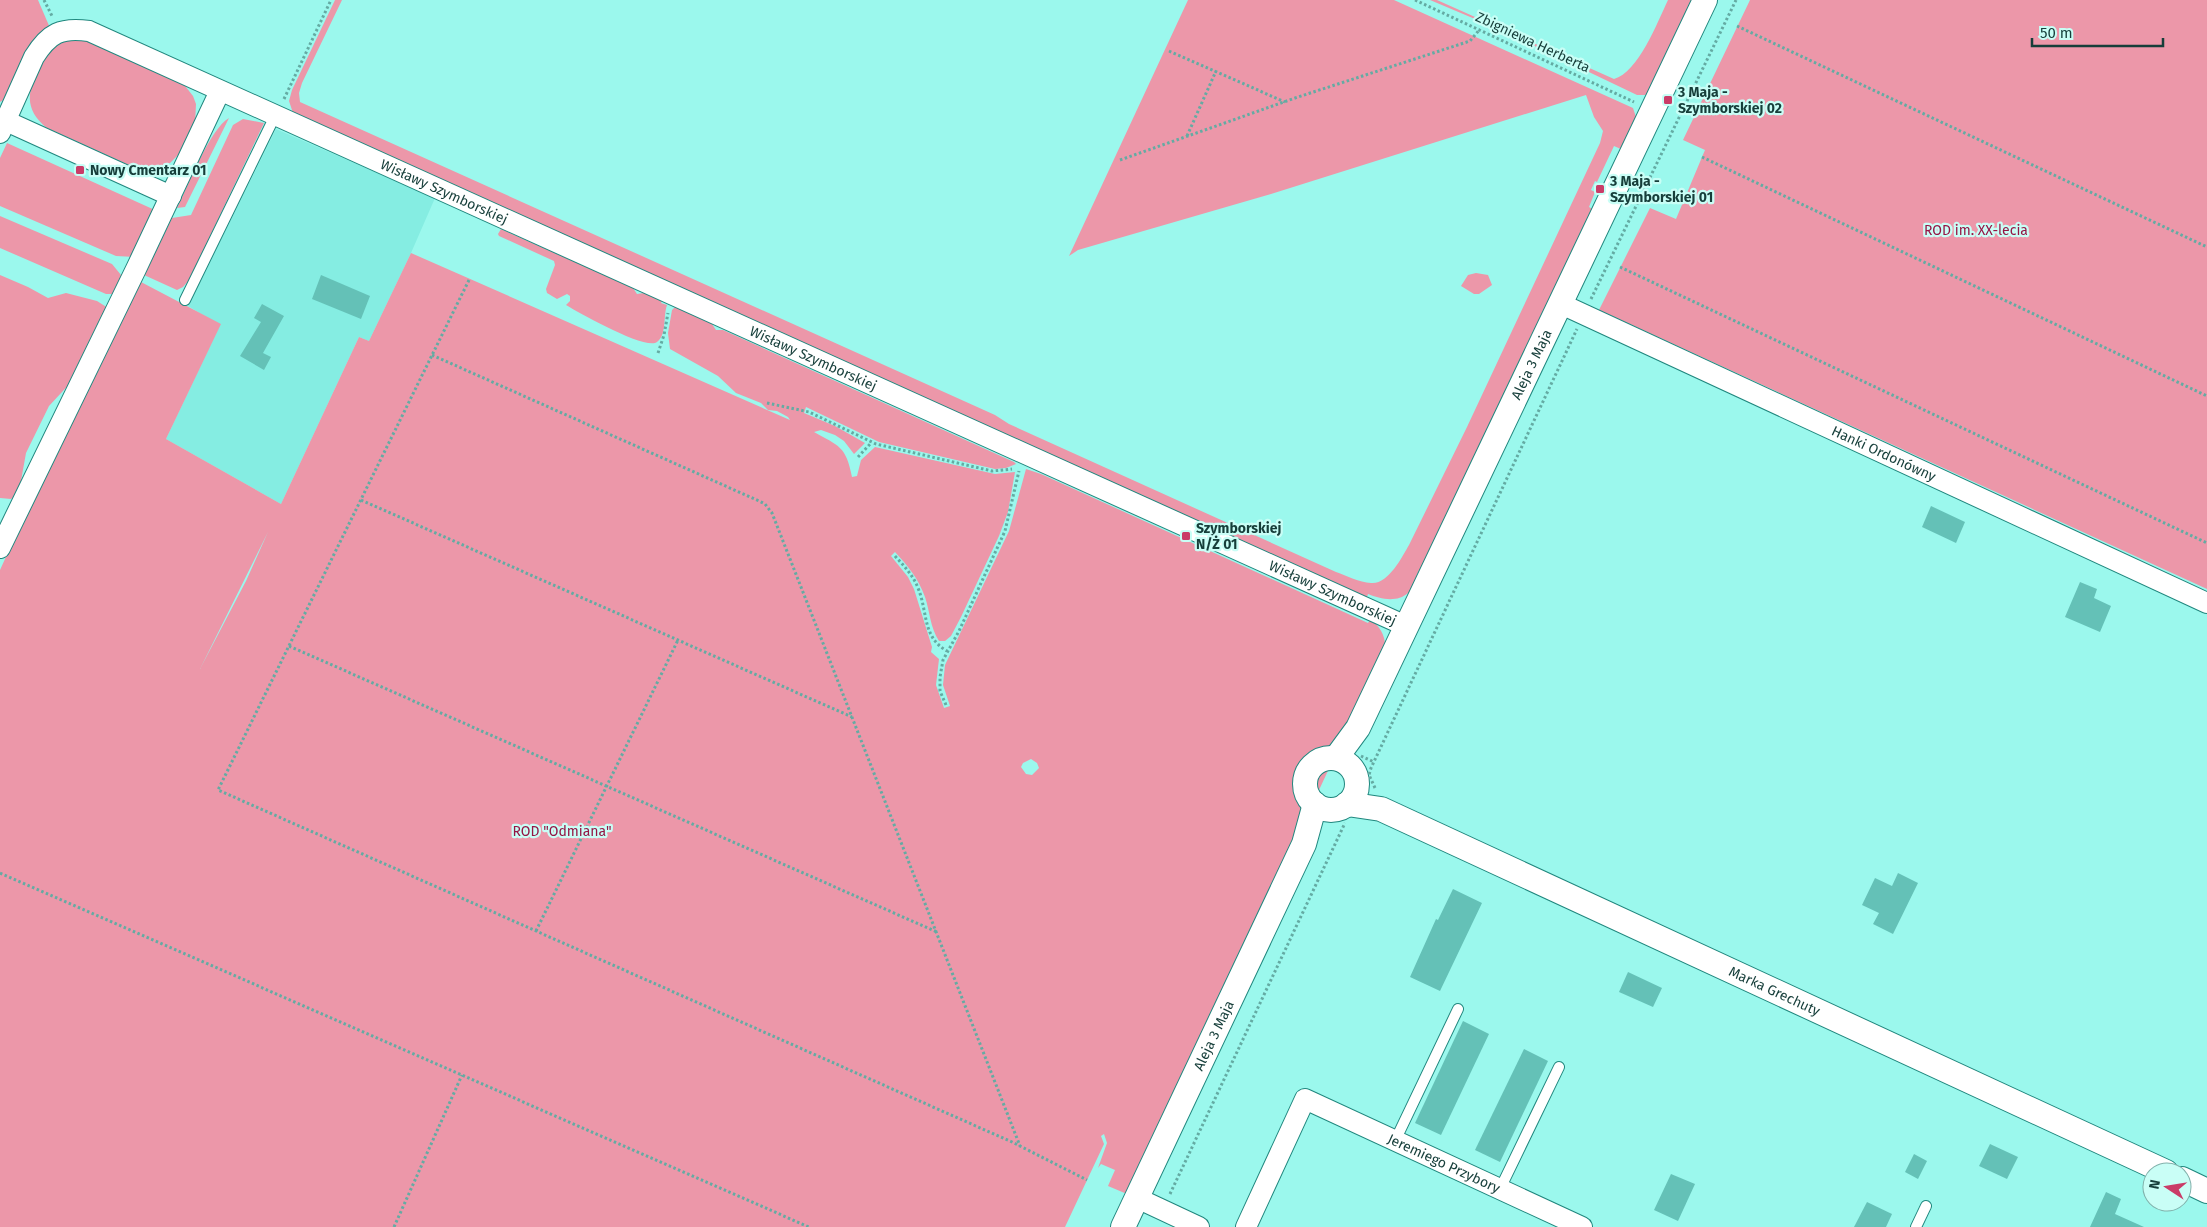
<svg xmlns="http://www.w3.org/2000/svg" width="2207" height="1227" font-family="'Fira Sans',sans-serif">
  <style>
    .built { fill: #85ede2 }
    .green { fill: #ec97a9; fill-rule: evenodd }
    .building { fill: #64c1b7 }
    .lines { fill: none; stroke-linecap: round; stroke-linejoin: round }
    .service-casing { stroke: #20877e; stroke-width: 12 }
    .minor-casing { stroke: #20877e; stroke-width: 22 }
    .tertiary-casing { stroke: #20877e; stroke-width: 26 }
    .path { stroke: #64aba3; stroke-width: 3; stroke-dasharray: 2.5 2.5; stroke-linecap: butt }
    .service { stroke: #fff; stroke-width: 10 }
    .minor { stroke: #fff; stroke-width: 20 }
    .tertiary { stroke: #fff; stroke-width: 24 }
    .poi-dot { fill: #ca3c68; stroke: #c9fef6; stroke-width: 2 }
    .labels { text-anchor: middle; stroke-width: 4.5; stroke-linejoin: round; paint-order: stroke }
    .street-label { font-size: 14px; fill: #163e3a; stroke: #c9fef6 }
    .poi-label { font-size: 14px; font-weight: bold; fill: #163e3a; stroke: #c9fef6; text-anchor: start }
    .park-label { font-size: 14px; fill: #941544; stroke: #c9fef6 }
  </style>
  <rect width="100%" height="100%" fill="#9bf8ed"/>
  <path class="built" d="M276,129l159,69 -24,55 -42,88 -10,-4 -78,167 -115,-65 54,-114 -32,-19z"/>
  <g class="green">
    <path d="M0,0h38l12,28 -45,71 -5,3z"/>
    <path d="M335,0h7l-40,83 -3,10 1,9 695,313 14,9 327,148c11,4 23,10 35,11 17,2 31,-26 38,-38l58,-118 133,-284 3,-12 -9,-14 -8,-22 -315,99 -193,56 -9,6 119,-256h206l239,108 4,12 -14,30 -9,-4 -17,36 -2,-1 -4,9 4,2 -6,15 5,3 -171,362 -4,-2c-3,7 -6,18 -11,23 -11,10 -28,6 -40,1l-2,6 -1073,-487 -4,-12 3,-11z"/>
    <path d="M1430,0h7l177,79c24,-6 44,-58 54,-79h27l-44,91 -6,4h-8l-136,-65z"/>
    <path d="M1750,0h457v589l-608,-279 51,-102 26,11 29,-69 -22,-10z"/>
    <path d="M76,36l106,46 11,14 3,8 -1,21 -15,28 -10,10 -12,5 -7,1 -18,-2 -86,-39c-24,-19 -19,-38 -8,-62 3,-8 8,-18 15,-22 6,-4 16,-6 22,-8z"/>
    <path d="M229,118l-44,89 -8,1c11,-22 33,-79 52,-90z"/>
    <path d="M243,119l21,4 -75,157 -6,7 -6,3 -33,-15 28,-57 19,-3 42,-90z"/>
    <path d="M7,143l150,68 -22,46 -19,-1 -116,-50v-48z"/>
    <path d="M0,216l112,48 9,11h4l-9,19h-10l-106,-46z"/>
    <path d="M501,229l132,59 4,6 7,-1 18,8 -1,2 6,2c-4,11 0,30 -10,37 -10,9 -78,-29 -91,-37l4,-4v-5l-3,-2 -10,5 -10,-6 -1,-4 9,-24 -1,-4 -55,-25 -1,-2z"/>
    <path d="M411,253l379,167 -2,-3 -11,-6 -9,-1 -7,-7 -25,-10 -18,-17 -48,-27 -2,-16 4,-23 3,-3 37,17 4,6h7l291,132 2,2 -10,4 -11,1 -116,-27 -73,-35 -2,6 31,13 30,17 -11,11 -10,-13 -9,-6 -14,-5 -7,2c25,14 32,14 38,45l5,-1 4,-16 14,-13 120,27 20,-2 -7,40 -9,24 -38,81 -10,19 -6,5h-6c-9,-14 -9,-29 -14,-44 -7,-19 -17,-31 -30,-45l-4,4 17,21 6,12 18,58 -1,5 8,7 -3,26 8,23 6,-2 -7,-21 2,-20 64,-134 17,-62 15,5 327,149 2,-3c10,5 16,17 15,28l-164,353 -94,193 -19,-8 7,-16 -14,-6 -3,4 9,-25 -3,-9 -3,2 3,8 -39,83h-1065v-657l5,-11 136,-277 80,42 -55,115 115,65 78,-167 10,4zM268,532l-22,49 -46,88zM1031,759l6,4 2,5 -7,7 -6,-1 -5,-7 2,-4z"/>
    <path d="M1476,273l12,2 4,10 -13,9h-5l-13,-8 7,-11z"/>
    <path d="M0,275l28,12 20,11 18,-5 31,8 11,7 -33,70 -26,28 -23,47 -7,39 -8,7 -11,-1z"/>
  </g>
  <g class="building">
    <path d="M321,275l49,21 -9,23 -49,-20z"/>
    <path d="M262,304l22,12 -21,37 8,4 -7,13 -24,-14 21,-34 -7,-4z"/>
    <path d="M1931,506l34,16 -9,21 -34,-16z"/>
    <path d="M2080,582l17,7 -3,9 17,8 -11,26 -35,-15z"/>
    <path d="M1898,873l20,10 -25,51 -20,-10 6,-11 -17,-8 13,-27 17,8z"/>
    <path d="M1453,889l29,14 -42,88 -30,-14 26,-58 2,1z"/>
    <path d="M1628,972l34,16 -9,19 -34,-15z"/>
    <path d="M1463,1021l26,13 -48,101 -26,-12z"/>
    <path d="M1524,1049l24,12 -48,101 -25,-12z"/>
    <path d="M1990,1144l28,13 -11,22 -28,-13z"/>
    <path d="M1914,1154l13,7 -9,18 -13,-7z"/>
    <path d="M1671,1174l24,10 -17,37 -24,-11z"/>
    <path d="M2106,1192l15,7 -6,15 29,13h-54z"/>
    <path d="M1867,1202l25,12 -6,13h-32z"/>
  </g>
  <g class="lines">
    <defs>
      <g id="service">
        <path d="M185,300l90,-184"/>
        <path d="M1395,1141l63,-132"/>
        <path d="M1500,1189l59,-122"/>
        <path d="M1916,1227l10,-21"/>
      </g>
      <g id="minor">
        <path d="M6,121l165,75"/>
        <path id="s1" d="M0,133l34,-76c15,-24 27,-30 55,-26l1317,595"/>
        <path id="s2" d="M1559,303l648,300"/>
        <path d="M0,548l136,-279 84,-178"/>
        <path d="M1137,1198l62,29"/>
        <path id="s3" d="M1246,1227l59,-128 277,128"/>
      </g>
      <g id="tertiary">
        <path id="s4" d="M1336,758l22,-30 347,-728"/>
        <circle cx="1331" cy="784" r="26"/>
        <path id="s5" d="M1347,804l34,5 785,363"/>
        <path d="M2182,1179l25,12"/>
        <path id="s6" d="M1123,1227l181,-383 11,-40"/>
      </g>
    </defs>
    <use href="#service" class="service-casing"/>
    <use href="#minor" class="minor-casing"/>
    <use href="#tertiary" class="tertiary-casing"/>
    <g class="path">
      <path d="M44,0l8,16"/>
      <path d="M1415,0l219,102"/>
      <path d="M1737,26l470,221"/>
      <path d="M1169,51l116,51"/>
      <path d="M284,99l47,-99"/>
      <path d="M1187,136l29,-65"/>
      <path d="M1702,157l505,239"/>
      <path d="M1120,160l178,-63 172,-56 10,-12"/>
      <path d="M1620,267l587,276"/>
      <path d="M469,280l-251,510 794,352 75,38"/>
      <path d="M1591,299l145,-299"/>
      <path d="M658,353l6,-18 4,-22"/>
      <path d="M432,355l327,146 6,3 7,9 248,633"/>
      <path d="M767,403l42,9 67,32 116,27 20,-2"/>
      <path d="M858,457l13,-14"/>
      <path d="M361,500l491,217"/>
      <path d="M895,556c9,10 18,19 23,32 10,24 4,49 29,63"/>
      <path d="M289,646l648,286"/>
      <path d="M946,705l-6,-14v-14l3,-17 16,-29 46,-100 14,-60"/>
      <path d="M1361,756l13,6"/>
      <path d="M1375,788l-6,-13 2,-7 206,-439"/>
      <path d="M0,873l809,354"/>
      <path d="M536,931l142,-291"/>
      <path d="M1170,1194l175,-371"/>
      <path d="M394,1227l68,-152"/>
    </g>
    <use href="#service" class="service"/>
    <use href="#minor" class="minor"/>
    <use href="#tertiary" class="tertiary"/>
  </g>
  <g class="poi-dot">
    <rect x="1663" y="95" width="10" height="10" rx="2.5"/>
    <rect x="75" y="165" width="10" height="10" rx="2.5"/>
    <rect x="1595" y="184" width="10" height="10" rx="2.5"/>
    <rect x="1181" y="531" width="10" height="10" rx="2.5"/>
  </g>
  <g class="labels">
    <g class="street-label">
      <text transform="translate(1533 42) rotate(25)" y="5">Zbigniewa Herberta</text>
      <text dy="5" stroke="none"><textPath href="#s1" startOffset="539">Wisławy Szymborskiej</textPath></text>
      <text dy="5" stroke="none"><textPath href="#s1" startOffset="944">Wisławy Szymborskiej</textPath></text>
      <text dy="5" stroke="none"><textPath href="#s4" startOffset="440">Aleja 3 Maja</textPath></text>
      <text dy="5" stroke="none"><textPath href="#s2" startOffset="358">Hanki Ordonówny</textPath></text>
      <text dy="5" stroke="none"><textPath href="#s1" startOffset="1514">Wisławy Szymborskiej</textPath></text>
      <text dy="5" stroke="none"><textPath href="#s5" startOffset="468">Marka Grechuty</textPath></text>
      <text dy="5" stroke="none"><textPath href="#s6" startOffset="212">Aleja 3 Maja</textPath></text>
      <text dy="5" stroke="none"><textPath href="#s3" startOffset="294">Jeremiego Przybory</textPath></text>
    </g>
    <g class="poi-label">
      <text x="1678" y="97">3 Maja -<tspan x="1678" dy="16">Szymborskiej 02</tspan></text>
      <text x="90" y="175">Nowy Cmentarz 01</text>
      <text x="1610" y="186">3 Maja -<tspan x="1610" dy="16">Szymborskiej 01</tspan></text>
      <text x="1196" y="533">Szymborskiej<tspan x="1196" dy="16">N/Ż 01</tspan></text>
    </g>
    <g class="park-label">
      <text x="1976" y="235">ROD im. XX-lecia</text>
      <text x="562" y="836">ROD "Odmiana"</text>
    </g>
  </g>
  <g transform="translate(2167 1187) rotate(282)"><circle r="24" fill="#c9fef6" stroke="#81b1ab"/>
  <path d="M0-4L9 19L0 12L-9 19Z" fill="#ca3c68"/>
  <text y="-8" font-size="14" font-weight="bold" text-anchor="middle" fill="#163e3a">N</text>
  </g>
  <path d="M2032 38v8h131v-8" fill="none" stroke="#163e3a" stroke-width="2.5"/>
  <text x="2040" y="38" font-size="15" fill="#163e3a" stroke="#c9fef6" stroke-width="4" paint-order="stroke">50 m</text>
</svg>
